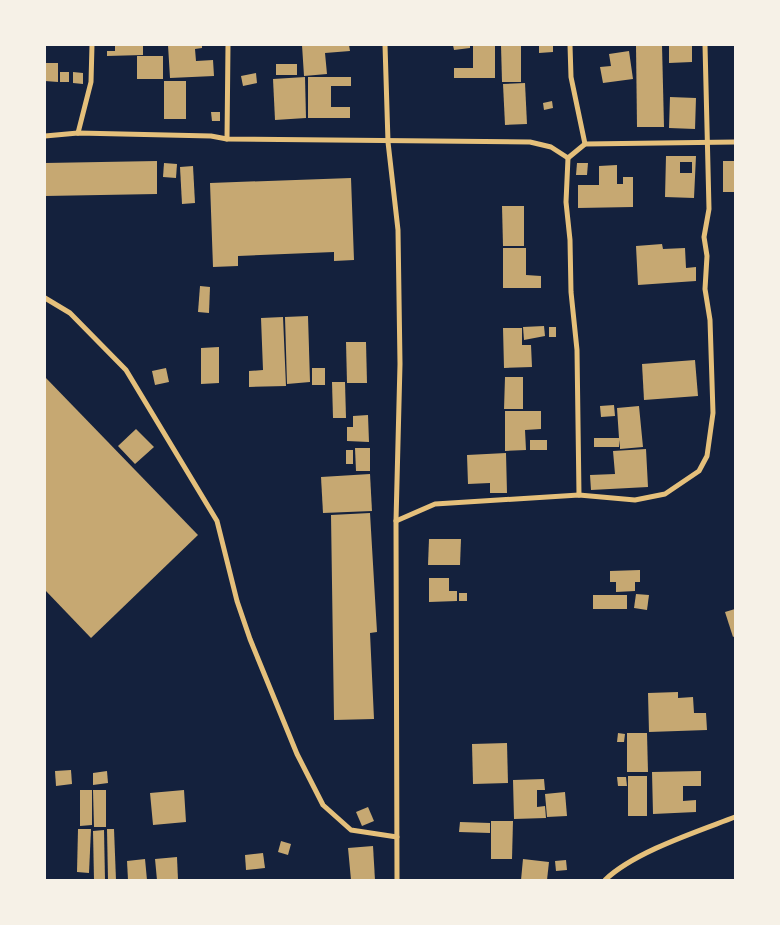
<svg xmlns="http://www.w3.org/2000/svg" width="780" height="925" font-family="Raleway,sans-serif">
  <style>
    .building { fill: #c6a872; fill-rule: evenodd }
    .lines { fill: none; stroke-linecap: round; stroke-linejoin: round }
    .minor { stroke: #e5c07b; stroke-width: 5 }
  </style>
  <rect width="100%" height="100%" fill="#14213d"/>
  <g class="building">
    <path d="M115,45h28v10l-36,1v-5h8z"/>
    <path d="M168,45h34v3l-7,1 1,12 17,-1 1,16 -44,2z"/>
    <path d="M302,45h47l1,6 -25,2 2,21 -23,2z"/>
    <path d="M453,45h17v3l-16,2z"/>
    <path d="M473,45h22v33h-41v-10h19z"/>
    <path d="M501,45h20v37h-19z"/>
    <path d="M539,45h14v7l-14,1z"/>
    <path d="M636,45h26l2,82h-27z"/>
    <path d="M669,45h23v17l-23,1z"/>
    <path d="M629,51l4,28 -30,4 -3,-16 11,-1 -2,-12z"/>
    <rect x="137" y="56" width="26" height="23"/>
    <path d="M45,63h13v19l-13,-1z"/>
    <rect x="276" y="64" width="21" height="11"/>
    <rect x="60" y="72" width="9" height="10"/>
    <path d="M73,72l10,1v11l-10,-1z"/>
    <path d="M256,73l1,10 -14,3 -2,-10z"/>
    <path d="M305,77l1,41 -31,2 -2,-41z"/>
    <path d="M308,77h43v9h-20v21h19v11h-42z"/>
    <rect x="164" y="81" width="22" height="38"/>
    <path d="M525,83l2,41 -22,1 -2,-41z"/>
    <path d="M670,97l26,1 -1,31 -26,-1z"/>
    <path d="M552,101l1,7 -9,2 -1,-7z"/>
    <path d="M211,112h9v9h-8z"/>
    <path d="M666,156h30l-2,42 -29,-1zM680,162h12v11h-12z"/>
    <path d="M157,161v33l-112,2v-33z"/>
    <path d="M723,161h11l1,31h-12z"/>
    <path d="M164,163l13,1 -1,14 -13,-1z"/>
    <path d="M577,163h11l-1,12h-11z"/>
    <path d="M617,165v19h6v-7h10v30l-55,1v-23h21v-19z"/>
    <path d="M193,166l2,37 -13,1 -2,-37z"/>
    <path d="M351,178l3,82 -20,1v-9l-96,4v10l-25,1 -3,-84z"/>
    <path d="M502,206h22v40h-21z"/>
    <path d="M662,244l1,5 22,-1 1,20 10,-1v14l-58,4 -2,-39z"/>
    <path d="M503,248h23v27l15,1v12h-38z"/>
    <path d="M200,286l10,1 -1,26 -11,-1z"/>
    <path d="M308,316l2,66 -23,2 -2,-67z"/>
    <path d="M283,317l3,69 -37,1v-16l14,-1 -2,-52z"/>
    <path d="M544,326l1,10 -21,4 -1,-13z"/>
    <rect x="549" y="327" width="7" height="10"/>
    <path d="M503,328h19v17h9l1,22 -28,1z"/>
    <path d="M346,342h20l1,41h-20z"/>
    <path d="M219,347v36l-18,1v-36z"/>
    <path d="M695,360l3,36 -54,4 -2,-36z"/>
    <path d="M166,368l3,14 -14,3 -3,-14z"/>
    <rect x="312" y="368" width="13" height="17"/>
    <path d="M45,377l153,158 -107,103 -46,-48z"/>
    <path d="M505,377h18v32h-19z"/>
    <path d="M332,382h13l1,36h-13z"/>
    <path d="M614,405l1,11 -14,1 -1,-11z"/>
    <path d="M639,406l4,41 -23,2v-9l-1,7h-25v-9h25l-2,-30z"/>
    <path d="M505,411h36v18l-16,1 1,20 -21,1z"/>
    <path d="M368,415l1,27 -22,-1v-14h6v-11z"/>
    <path d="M136,429l18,18 -19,17 -17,-18z"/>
    <rect x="530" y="440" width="17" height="10"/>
    <path d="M355,448h15v23h-14z"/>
    <path d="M646,449l2,38 -57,3 -1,-15 25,-1 -2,-23z"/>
    <rect x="346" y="450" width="7" height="14"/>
    <path d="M506,453l1,40h-17v-10l-22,1 -1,-29z"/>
    <path d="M370,474l2,37 -49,2 -2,-36z"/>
    <path d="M370,513l7,119 -7,1 4,86 -40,1 -3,-205z"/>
    <path d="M429,539h32l-1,26h-32z"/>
    <path d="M640,570v12h-5v9l-19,1v-10h-6v-11z"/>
    <path d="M429,578h20v13h8v10l-28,1z"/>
    <rect x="459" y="593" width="8" height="8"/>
    <path d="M636,594l13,1 -2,15 -13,-2z"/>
    <rect x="593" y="595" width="34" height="14"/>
    <path d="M735,609v27l-2,1 -8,-25z"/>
    <path d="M678,692v6l15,-1 1,16h12l1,17 -58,2 -1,-39z"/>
    <path d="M618,733l7,1 -1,8h-7z"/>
    <path d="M627,733h20l1,39h-21z"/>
    <path d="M507,743l1,40 -35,1 -1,-40z"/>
    <path d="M71,770l1,14 -16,2 -1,-15z"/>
    <path d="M107,771l1,12 -15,2v-12z"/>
    <path d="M701,771v15h-18v15l13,-1v12l-43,2 -1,-42z"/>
    <rect x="628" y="776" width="19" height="40"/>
    <path d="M617,777h9l1,9h-9z"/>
    <path d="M544,779l1,11h-8v17l8,-1 1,12 -32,1 -1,-39z"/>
    <path d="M80,790h12v35l-12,1z"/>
    <path d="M93,790h13v37h-12z"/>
    <path d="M184,790l2,32 -33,3 -3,-32z"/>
    <path d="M565,792l2,24 -20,1 -2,-23z"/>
    <path d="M368,807l6,14 -12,5 -6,-14z"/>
    <path d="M491,821h22l-1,38h-21z"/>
    <path d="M460,822l30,1v10l-31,-1z"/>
    <path d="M78,829h13l-2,44 -12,-1z"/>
    <path d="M107,829h7l2,51h-8z"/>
    <path d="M104,830l1,50h-11l-1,-49z"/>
    <path d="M281,841l10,3 -3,11 -10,-3z"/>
    <path d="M373,846l2,34h-24l-3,-32z"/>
    <path d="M263,853l2,15 -19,2 -1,-15z"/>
    <path d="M177,857l1,23h-21l-2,-21z"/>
    <path d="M145,859l2,21h-19l-1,-19z"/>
    <path d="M523,859l26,3 -2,18h-26z"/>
    <path d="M566,860l1,10 -11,1 -1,-10z"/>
  </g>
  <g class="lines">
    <g class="minor">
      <path d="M385,45l3,97 10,88 2,134 -4,157 1,359"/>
      <path d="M570,45l1,32 14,67"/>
      <path d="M78,133l13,-51 1,-37"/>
      <path d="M45,136l33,-3 133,3 16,3 303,3 21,5 17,11 17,-14 150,-2"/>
      <path d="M227,139l1,-94"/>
      <path d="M568,158l-2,44 4,38 1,52 6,58 2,145"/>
      <path d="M45,298l25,15 56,57 91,151 20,80 13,38 47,115 26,51 28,25 46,7"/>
      <path d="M396,521l39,-17 144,-9 56,5 30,-6 34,-23 8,-15 6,-43 -3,-93 -5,-31 2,-33 -3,-19 5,-28 -4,-164"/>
      <path d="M605,880c29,-28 91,-48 130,-63"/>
    </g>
  </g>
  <rect width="780" height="925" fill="none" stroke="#f6f1e7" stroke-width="92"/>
</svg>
